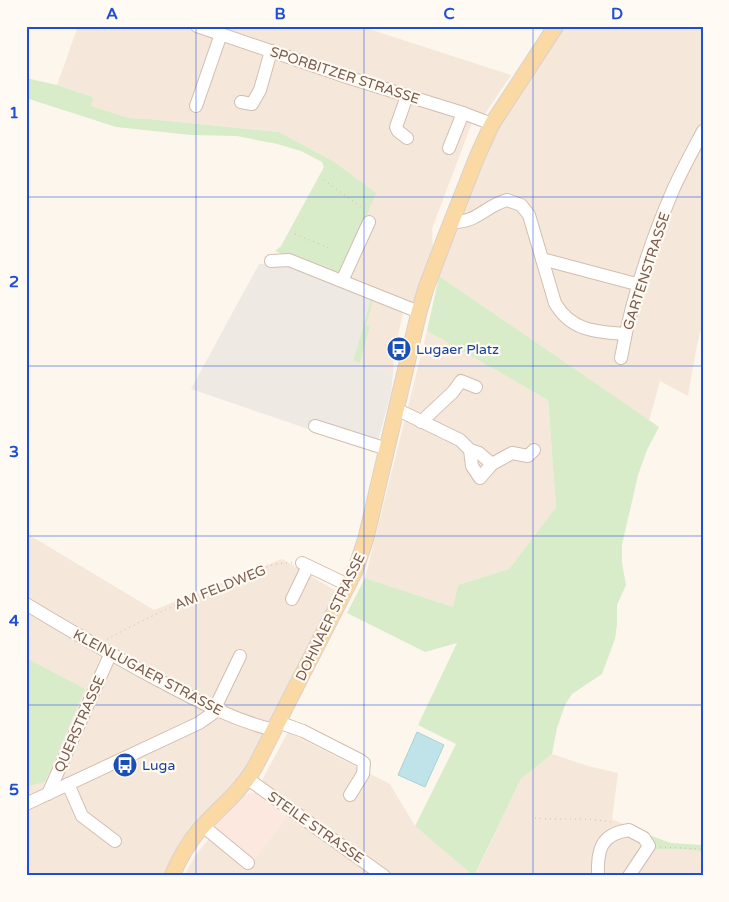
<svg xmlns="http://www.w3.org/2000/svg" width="729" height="902" font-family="'Varela Round',sans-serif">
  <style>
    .residential { fill: #f5e8da }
    .commercial { fill: #fde8e0 }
    .industrial { fill: #efe9e4 }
    .green { fill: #d8ecc9 }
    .water { fill: #bfe3e8; stroke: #a5d3da }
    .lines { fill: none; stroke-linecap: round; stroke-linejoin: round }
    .minor-casing { stroke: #d1beb0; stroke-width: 14 }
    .major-casing { stroke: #dad1cd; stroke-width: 17 }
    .path { stroke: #d9b8a5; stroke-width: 1; stroke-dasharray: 1 4; stroke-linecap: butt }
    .minor { stroke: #fff; stroke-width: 12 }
    .major { stroke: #fbd9a5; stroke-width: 15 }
    .grid { fill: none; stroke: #1d4ed8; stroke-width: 1; stroke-opacity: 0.55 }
    .labels { text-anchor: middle; stroke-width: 4.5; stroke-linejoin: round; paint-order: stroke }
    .street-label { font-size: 14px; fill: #7a5c4d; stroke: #fffaf3 }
    .transit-label { font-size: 14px; fill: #164399; stroke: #fffaf3; text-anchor: start }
    .neatline { fill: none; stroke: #1d4ed8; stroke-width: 2 }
    .grid-label { font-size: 16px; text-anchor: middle; font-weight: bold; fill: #1d4ed8 }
  </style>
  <rect width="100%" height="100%" fill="#fdf6ec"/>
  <g class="residential">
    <path d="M78,26h282l151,49 -26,39 -9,-2 -44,117 1,17 -21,60 -8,3 -10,44 -1,20 -33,-10 10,-36 -4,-2 -28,-42 37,-90 -42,-32 -54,-29 -130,-13 -20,-1 -39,-12 3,-9 -36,-12z"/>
    <path d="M565,26h138v296l-6,23 -9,51 -28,-15 -11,40 -210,-145 12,-35 48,-116z"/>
    <path d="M427,331l121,69 8,107 -47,62 -51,16 -5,22 -88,-29z"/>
    <path d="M26,533l128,77 128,-51 56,33 -95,180 -65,73 -14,31h-138v-89l19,-5 -14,-121 -5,-3z"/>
    <path d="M288,732l102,52 25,42 60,49 46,-96 31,-25 36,12 30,7 -6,46 34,15 10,15 38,1 9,2v24h-519l11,-20 21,-26 71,-14 -32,-23z"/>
  </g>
  <path class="commercial" d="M251,792l4,1 32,24 -34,45 -40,-35 30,-31z"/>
  <path class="industrial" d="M259,264h34l79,32 -19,65 40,12 -2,20 -16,59 -184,-63z"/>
  <g class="green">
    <path d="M26,78l31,7 36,12 -2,9 38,12 20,1 130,13 54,29 43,32 -36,85 -65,-27 6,-5 43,-79 -2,-5 -21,-11 -24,-7 -40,-8 -46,-1 -75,-8 -90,-29z"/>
    <path d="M439,276l220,151 -12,23 -9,25 -16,70v18l4,22 -9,20v19l-2,15 -13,35 -30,20 -7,11 -8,23 -5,26 -31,25 -47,97 -59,-50 41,-82 -38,-19 39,-82 -32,9 -78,-39 18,-35 88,29 5,-22 51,-16 47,-62 -8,-107 -121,-69z"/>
    <path d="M372,296l2,1 -8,28 4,2 -10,36 -7,-2z"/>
    <path d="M26,658l59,31 -40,93 -19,5z"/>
    <path d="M646,834l25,9 32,2v7l-9,-2 -38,-1z"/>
  </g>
  <path class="water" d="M417,732l27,13 -19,42 -27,-12z"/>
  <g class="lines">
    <defs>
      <g id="minor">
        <path d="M197,26l153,52 113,35 29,11"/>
        <path d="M241,102l11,2 8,-14 11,-39"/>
        <path d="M196,106l25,-72"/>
        <path d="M407,138l-9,-7 -2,-4 11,-31"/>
        <path d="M449,148l14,-35"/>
        <path d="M451,222c27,1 32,-15 56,-22l14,5 8,10 26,88c16,28 41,29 70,31"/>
        <path d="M542,259l98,26"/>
        <path d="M271,261l18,-1 130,52"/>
        <path d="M342,281l27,-59"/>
        <path d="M621,358c10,-57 29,-115 52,-168 9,-20 20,-40 30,-59"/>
        <path d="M396,409l64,31 10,10 2,16 8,12 12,-14 -13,-11 -9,-3"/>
        <path d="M421,422l32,-30 8,-11 15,6"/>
        <path d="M315,426l72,23"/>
        <path d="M492,464l20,-11 16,3 6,-6"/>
        <path d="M302,563l46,22"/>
        <path d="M292,599l16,-33"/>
        <path d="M26,604c45,27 90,54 136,78 38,20 71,38 112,48"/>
        <path d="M214,710l26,-54"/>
        <path d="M278,722l25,9 57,29 4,3 -1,11 -13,21"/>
        <path d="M248,779l136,97"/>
        <path d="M68,784l14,32 33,25"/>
        <path d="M48,794l62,-139"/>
        <path d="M26,804l173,-81 17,-12"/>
        <path d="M203,826l45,37"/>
        <path d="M598,876c-1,-25 2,-42 31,-46l15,8 5,8 -20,30"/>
      </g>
      <path id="major" d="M172,876c7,-17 16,-33 28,-47 19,-21 41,-38 55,-62l100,-196 11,-33 53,-226 7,-24 19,-50 32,-81 15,-33 64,-98"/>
    </defs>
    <use href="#minor" class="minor-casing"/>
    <use href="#major" class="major-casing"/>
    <g class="path">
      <path d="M324,180l37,27"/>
      <path d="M295,234l34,14"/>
      <path d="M107,639c44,-23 88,-44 134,-62 16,-7 34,-15 51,-14"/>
      <path d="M535,818c25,3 55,-2 79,5"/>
      <path d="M660,847l43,2"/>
    </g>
    <use href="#minor" class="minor"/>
    <use href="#major" class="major"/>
  </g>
  <path class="grid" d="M196,26v850M364,26v850M533,26v850M26,197h677M26,366h677M26,536h677M26,705h677"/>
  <defs>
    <symbol id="bus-disc" viewBox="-11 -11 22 22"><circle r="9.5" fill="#1a4fb4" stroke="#fffaf3"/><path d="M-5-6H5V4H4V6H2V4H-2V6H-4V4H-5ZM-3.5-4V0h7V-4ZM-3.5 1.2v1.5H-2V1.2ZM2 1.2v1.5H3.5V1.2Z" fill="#fff"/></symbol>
  </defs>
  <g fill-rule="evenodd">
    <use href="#bus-disc" x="385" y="335" width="28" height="28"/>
    <use href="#bus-disc" x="111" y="751" width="28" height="28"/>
  </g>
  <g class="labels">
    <g class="street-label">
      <text transform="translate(345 75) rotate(18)" y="5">SPORBITZER STRASSE</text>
      <text transform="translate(646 271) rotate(-72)" y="5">GARTENSTRASSE</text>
      <text transform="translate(220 587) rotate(-22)" y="5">AM FELDWEG</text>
      <text transform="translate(330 617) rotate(-64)" y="5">DOHNAER STRASSE</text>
      <text transform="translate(148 672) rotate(28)" y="5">KLEINLUGAER STRASSE</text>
      <text transform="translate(79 724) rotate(-66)" y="5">QUERSTRASSE</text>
      <text transform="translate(316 827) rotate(35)" y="5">STEILE STRASSE</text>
    </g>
    <g class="transit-label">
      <text x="416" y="354">Lugaer Platz</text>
      <text x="142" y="770">Luga</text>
    </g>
  </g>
  <rect width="729" height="902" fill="none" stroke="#fffaf3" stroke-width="55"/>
  <rect x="28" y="28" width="674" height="846" class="neatline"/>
  <g class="grid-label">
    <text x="112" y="19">A</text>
    <text x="280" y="19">B</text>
    <text x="449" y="19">C</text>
    <text x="617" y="19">D</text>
    <text x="14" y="118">1</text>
    <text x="14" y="287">2</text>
    <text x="14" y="457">3</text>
    <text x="14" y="626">4</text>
    <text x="14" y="795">5</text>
  </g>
</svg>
